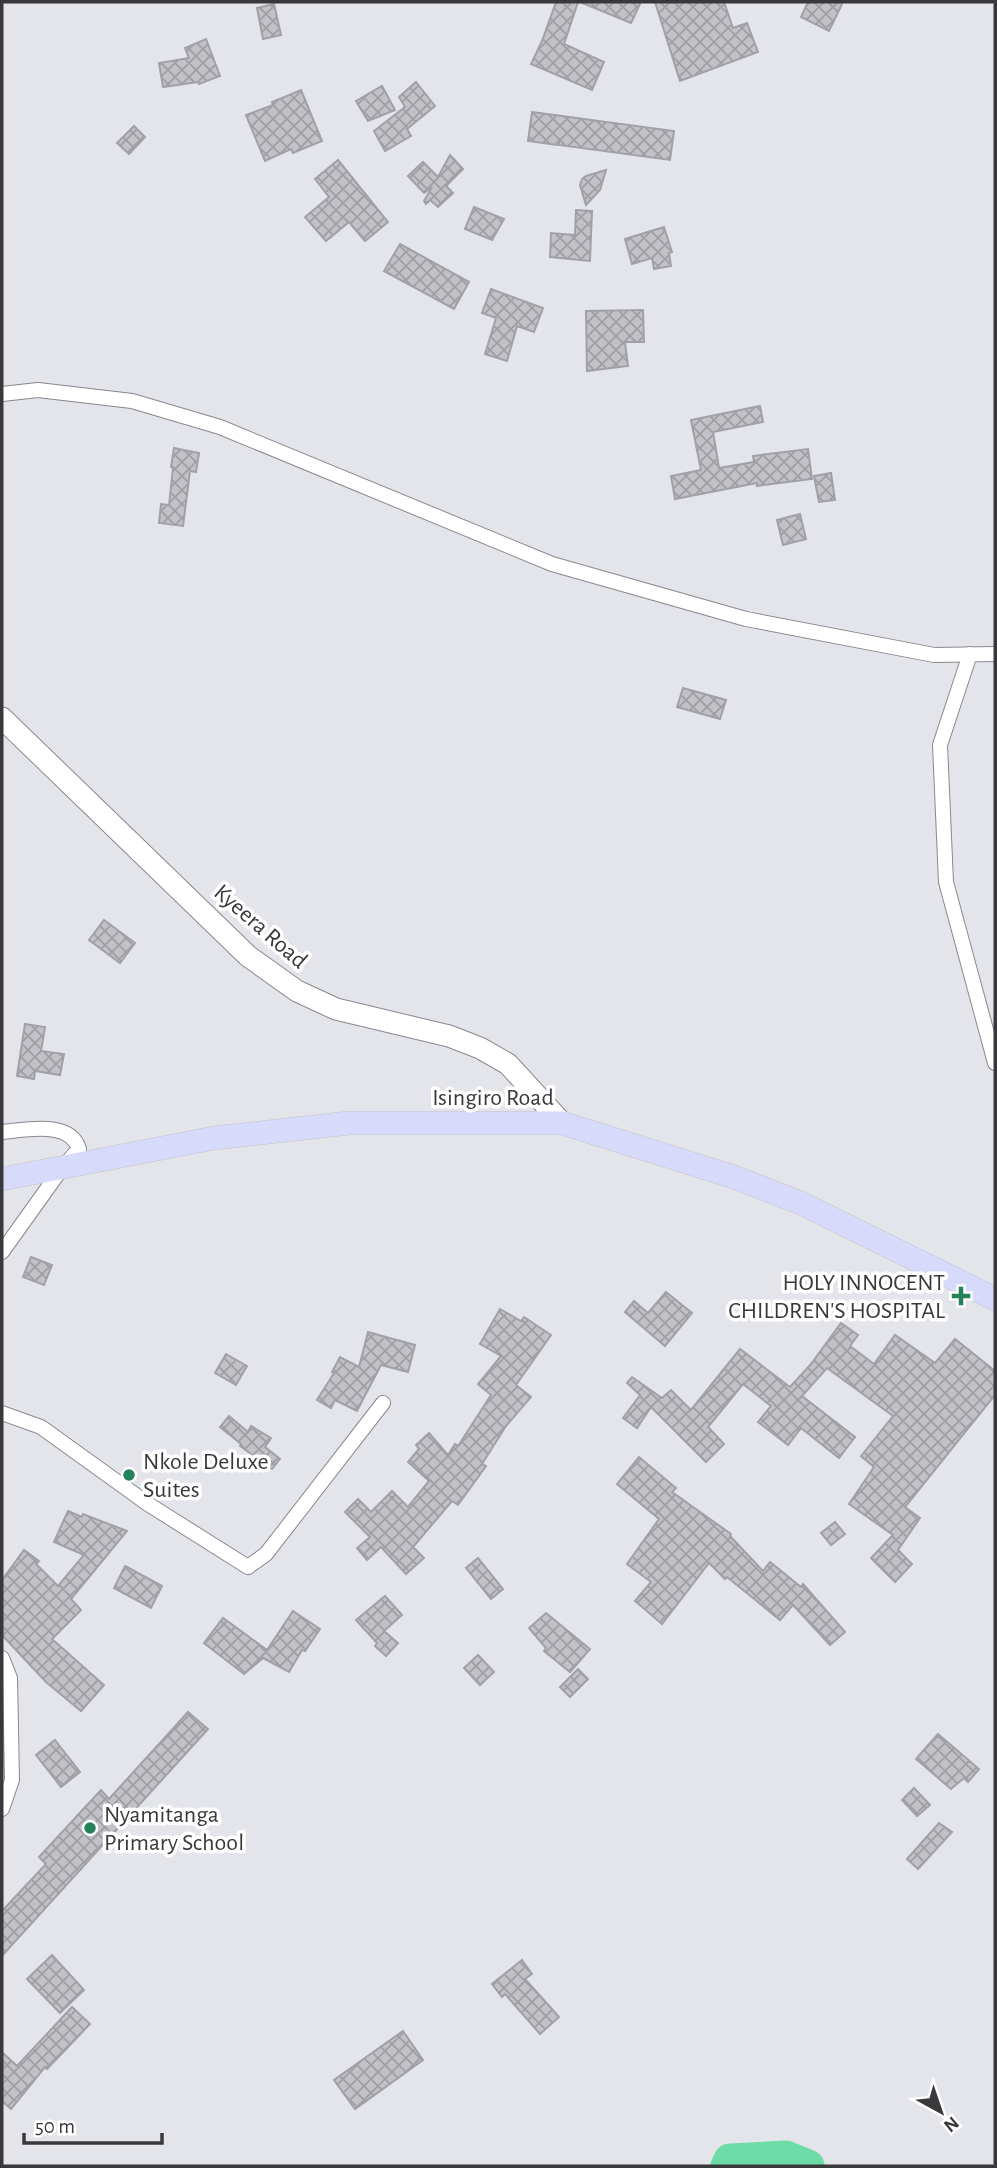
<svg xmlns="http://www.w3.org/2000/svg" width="997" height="2168" font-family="'Alegreya Sans',sans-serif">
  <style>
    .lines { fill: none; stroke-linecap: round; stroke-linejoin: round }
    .river { stroke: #6ddca7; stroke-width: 33 }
    .building { fill: url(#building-cross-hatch); stroke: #a0a1a7; stroke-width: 2 }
    .street-casing { stroke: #88888e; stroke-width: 16 }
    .secondary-casing { stroke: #88888e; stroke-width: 23 }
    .primary-casing { stroke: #c4c4c4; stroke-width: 24 }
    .street { stroke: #fff; stroke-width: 14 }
    .secondary { stroke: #fff; stroke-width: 21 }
    .primary { stroke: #d8dafc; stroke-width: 23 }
    .poi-dot { fill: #22825a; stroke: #fff; stroke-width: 2.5 }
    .labels { text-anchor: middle; stroke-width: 7; stroke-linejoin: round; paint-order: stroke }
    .street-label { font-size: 24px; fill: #39393b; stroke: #fff }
    .poi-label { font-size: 24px; fill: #39393b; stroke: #fff; text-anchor: start }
  </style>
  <defs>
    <pattern id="building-cross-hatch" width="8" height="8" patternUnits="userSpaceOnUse" patternTransform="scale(1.75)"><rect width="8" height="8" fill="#c1c1c7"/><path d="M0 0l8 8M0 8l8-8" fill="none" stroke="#9e9ea3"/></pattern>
  </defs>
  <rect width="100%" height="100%" fill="#e4e5eb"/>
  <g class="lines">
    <path class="river" d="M727,2166l3,-6 56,-3 22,9"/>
  </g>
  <g class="building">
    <path d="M556,2h22l-14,42 40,18 -12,28 -61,-26 11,-23z"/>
    <path d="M580,2h61l-10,21z"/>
    <path d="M655,2h69l9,26 14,-5 11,29 -78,29z"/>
    <path d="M808,2h35l-14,29 -28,-14z"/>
    <path d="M274,4l7,31 -18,4 -6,-31z"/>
    <path d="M206,39l14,37 -21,8 -1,-2 -35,5 -4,-24 30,-5 -4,-10z"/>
    <path d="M416,82l19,24 -28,23 4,7 -26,15 -11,-20 31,-24 -6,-10z"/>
    <path d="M382,86l13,24 -27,11 -12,-20z"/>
    <path d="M301,90l21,51 -29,12 -2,-4 -26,12 -19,-46 27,-10 -1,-3z"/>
    <path d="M532,112l142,19 -4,29 -111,-15v-5l-2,5 -29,-4z"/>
    <path d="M134,126l11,11 -16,17 -12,-11z"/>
    <path d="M450,155l13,14 -17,17 7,7 -15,14 -8,-7 -4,4 -2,-3 8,-14 -8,6 -16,-17 15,-14 15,15z"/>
    <path d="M338,160l50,62 -23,19 -16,-19 -23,19 -21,-24 24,-20 -14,-18z"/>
    <path d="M606,170l-6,20 -14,15 -6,-20 2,-6 4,-3z"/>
    <path d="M474,207l30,12 -12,21 -27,-11z"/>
    <path d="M576,210l16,1 -2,50 -40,-4 1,-24 24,2z"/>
    <path d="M664,227l8,25 -3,1 2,13 -17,3 -2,-11 -20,6 -7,-25z"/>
    <path d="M400,244l69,38 -15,27 -70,-38z"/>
    <path d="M491,289l52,19 -9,24 -17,-6 -10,35 -22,-7 11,-36 -14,-5z"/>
    <path d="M643,310l1,32h-19l3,24 -41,5 -1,-60z"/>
    <path d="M760,406l3,16 -50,10 6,36 35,-6 -1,-6 55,-7 4,30 -55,7v-3l-82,16 -4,-23 30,-6 -10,-50z"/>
    <path d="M174,448l25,5 -3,19 -6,-1 -7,55 -24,-3 2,-19 8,1 4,-37 -2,-1z"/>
    <path d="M831,473l4,27 -16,2 -5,-26z"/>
    <path d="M800,514l6,25 -23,6 -6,-25z"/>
    <path d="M683,688l43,12 -6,19 -43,-12z"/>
    <path d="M104,920l31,23 -15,20 -31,-23z"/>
    <path d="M25,1024l20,3 -4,24 23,3 -4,21 -25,-4 -1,8 -17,-3z"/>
    <path d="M31,1257l21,8 -8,20 -21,-8z"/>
    <path d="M666,1292l26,21 -27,33 -40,-34 9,-11 14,12z"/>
    <path d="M500,1309l21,12 3,-4 27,18 -35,50 15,12 -25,29 -24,38 4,2 -28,39 -6,-4 -39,46 11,11 -18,16 -25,-27 -14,13 -10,-12 13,-11 -25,-25 13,-13 13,13 21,-21 16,16 21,-26 -21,-19 11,-13 -3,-4 13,-12 19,22 7,-11 3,2 33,-51 -13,-11 23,-28 -21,-12z"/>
    <path d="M841,1323l17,12 -8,11 24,18 21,-29 40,28 20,-24 40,32v24l-90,112 15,11 -22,32 14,14 -17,18 -24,-24 22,-23 -44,-31 25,-37 -13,-11 32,-40 -66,-48 -25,28 53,41 -16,21 -38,-30 -13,17 -30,-23 13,-16 -28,-22 -35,43 16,17 -18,18 -55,-55 -14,21 -14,-10 17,-23 -13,-12 5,-6 30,21 9,-8 20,20 49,-61 50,38 21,-23z"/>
    <path d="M368,1332l47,13 -7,27 -27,-7 -24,46 -22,-11 -4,8 -14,-8 17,-27 -2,-1 8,-15 19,10z"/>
    <path d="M226,1354l21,12 -11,19 -21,-12z"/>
    <path d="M229,1416l19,16 3,-6 20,12 -6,9 15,12 -8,10 -32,-23 1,-2 -21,-17z"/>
    <path d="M639,1457l37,31 -4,4 59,42 -1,2 33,35 7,-9 31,25 2,-3 42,48 -15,13 -37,-40 -13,15 -53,-43 -2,2 -16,-16 -47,61 -27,-23 16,-19 -24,-18 32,-45 -42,-35z"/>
    <path d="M68,1511l14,6 1,-3 44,17 -56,68 10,11 -29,29 52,46 -23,26 -35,-29 -44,-47v-55l22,-30 15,11 -3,3 22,22 26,-31 -30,-13z"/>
    <path d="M835,1522l10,12 -14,11 -10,-12z"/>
    <path d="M478,1558l25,31 -12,10 -25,-31z"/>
    <path d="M125,1566l37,20 -11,22 -37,-20z"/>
    <path d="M385,1596l17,19 -18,16 14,12 -12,13 -11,-10 2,-3 -21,-23z"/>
    <path d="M293,1611l27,18 -15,22 -3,-1 -13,22 -26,-14 -19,16 -40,-31 19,-25 44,32z"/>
    <path d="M546,1613l44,36 -20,23 -26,-21 2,-3 -17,-20z"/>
    <path d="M478,1655l16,17 -14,13 -16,-17z"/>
    <path d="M578,1669l10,10 -18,18 -10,-10z"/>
    <path d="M188,1712l20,17 -206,227v-45l44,-47 -7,-7 62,-67 8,9z"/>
    <path d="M938,1734l41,35 -11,13 -4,-4 -13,11 -35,-30z"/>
    <path d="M55,1740l25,32 -19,15 -25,-32z"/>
    <path d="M914,1788l16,17 -13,11 -15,-16z"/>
    <path d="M939,1823l13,9 -34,37 -11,-10z"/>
    <path d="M52,1955l32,35 -24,23 -33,-34z"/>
    <path d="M522,1960l10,14 -7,5 34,38 -19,17 -35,-40 -3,3 -10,-13z"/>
    <path d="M72,2007l18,17 -43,45 -2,-2 -34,42 -9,-8v-49l15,14z"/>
    <path d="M403,2031l20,29 -68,49 -21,-29z"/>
  </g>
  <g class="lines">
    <defs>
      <g id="street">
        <path d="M2,394l36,-4 94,11 88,26 332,137 194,55 188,36 61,-1"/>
        <path d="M970,654l-30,91 6,137 49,181"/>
        <path d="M2,1132c24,-2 68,-12 77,17l-17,19 -60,84"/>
        <path d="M2,1413l39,14 107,77 100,63 18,-13 117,-151"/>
        <path d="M2,1658l8,20 2,102 -10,29"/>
      </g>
      <path id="secondary" d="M2,718l246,238 49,35 39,18 113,27 31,12 28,16 54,59"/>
      <path id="primary" d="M2,1179l212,-41 135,-15h213l169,53 70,27 194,96"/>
    </defs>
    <use href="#street" class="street-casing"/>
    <use href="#secondary" class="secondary-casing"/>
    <use href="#primary" class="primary-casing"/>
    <use href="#street" class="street"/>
    <use href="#secondary" class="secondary"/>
    <use href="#primary" class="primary"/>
  </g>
  <g class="poi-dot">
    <path d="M957.5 1285.5h7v7h7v7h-7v7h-7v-7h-7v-7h7z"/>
    <circle cx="129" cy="1475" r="7"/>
    <circle cx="90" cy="1828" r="7"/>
  </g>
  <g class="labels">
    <g class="street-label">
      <text transform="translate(261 926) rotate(41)" y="8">Kyeera Road</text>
      <text x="493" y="1105">Isingiro Road</text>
    </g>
    <g class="poi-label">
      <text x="945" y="1290" text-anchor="end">HOLY INNOCENT<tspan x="945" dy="28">CHILDREN'S HOSPITAL</tspan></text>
      <text x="143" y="1469">Nkole Deluxe<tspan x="143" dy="28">Suites</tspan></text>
      <text x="104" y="1822">Nyamitanga<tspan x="104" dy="28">Primary School</tspan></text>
    </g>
  </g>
  <rect width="997" height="2168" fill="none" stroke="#39393b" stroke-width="7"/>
  <g transform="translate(941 2112) rotate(140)" stroke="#ffffff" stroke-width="5" paint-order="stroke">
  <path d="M0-5L12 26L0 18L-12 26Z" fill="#39393b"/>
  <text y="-10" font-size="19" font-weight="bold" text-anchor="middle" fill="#39393b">N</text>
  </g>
  <path d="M24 2133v10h138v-10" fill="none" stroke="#39393b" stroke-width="3.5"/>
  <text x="35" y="2133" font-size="21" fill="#39393b" stroke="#ffffff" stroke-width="5" paint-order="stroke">50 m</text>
</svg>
